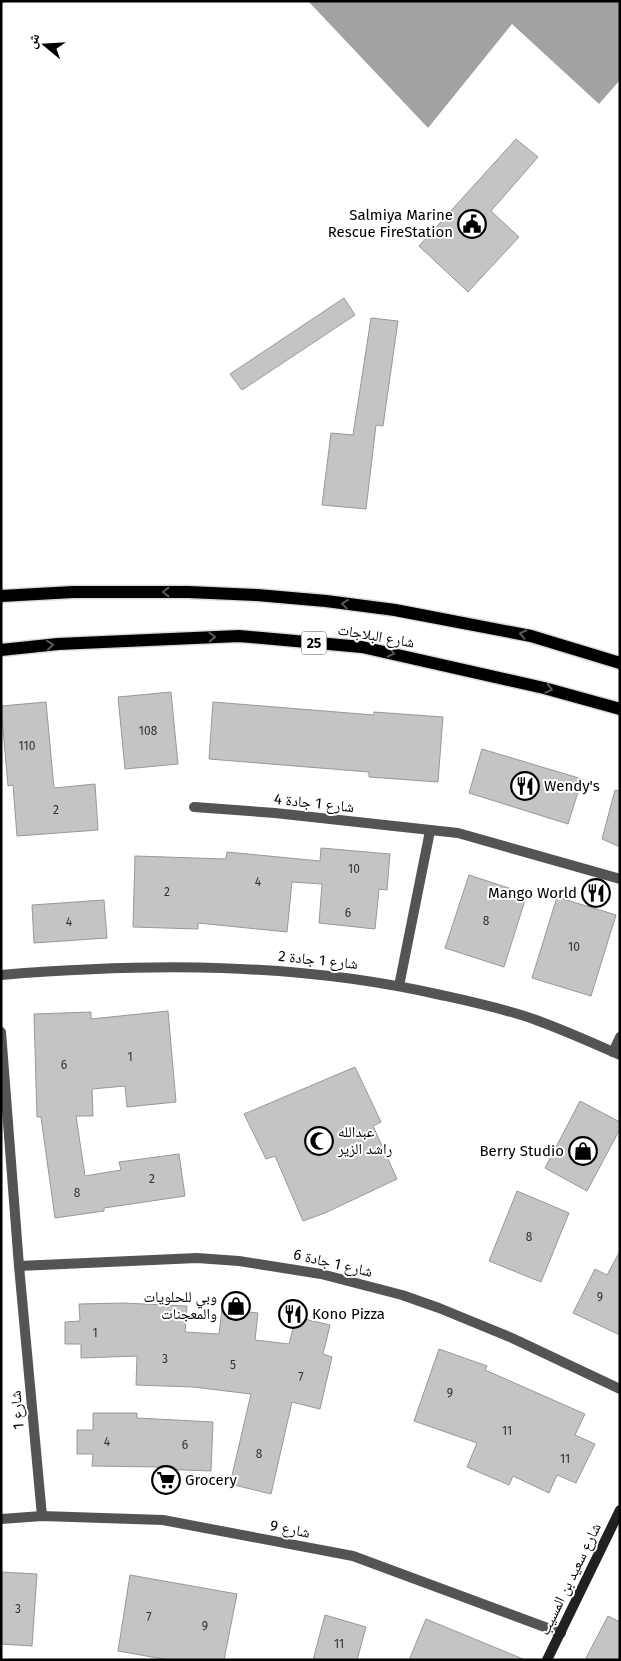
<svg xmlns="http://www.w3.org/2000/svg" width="621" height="1661" font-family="'Fira Sans','Noto Naskh Arabic',sans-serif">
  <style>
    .water { fill: #a2a2a2 }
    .building { fill: #c4c4c4; stroke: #989898 }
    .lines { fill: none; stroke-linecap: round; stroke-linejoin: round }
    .primary-casing { stroke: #dbdbdb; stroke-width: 15 }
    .street { stroke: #545454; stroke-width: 10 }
    .secondary { stroke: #212121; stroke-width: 10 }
    .primary { stroke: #000; stroke-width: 12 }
    .oneway { stroke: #595959 }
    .labels { text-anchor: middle; stroke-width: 4; stroke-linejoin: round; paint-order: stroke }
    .number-label { font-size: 12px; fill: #313131 }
    .shield { fill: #fff; stroke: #4c4c4c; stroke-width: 1 }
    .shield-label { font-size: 14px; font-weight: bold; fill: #000 }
    .poi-label { font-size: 15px; fill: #000; stroke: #fff; text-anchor: end }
    .street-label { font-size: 15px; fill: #000; stroke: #fff }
  </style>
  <rect width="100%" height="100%" fill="#fff"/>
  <path class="water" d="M308,1h312v79l-21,24 -87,-80 -84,104z"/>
  <g class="building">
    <path d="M516,139l22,18 -47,54 28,26 -51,55 -49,-46z"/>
    <path d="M344,298l11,17 -113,75 -12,-16z"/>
    <path d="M371,318l27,3 -15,105 -7,-1 -10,84 -44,-4 9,-72 22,2z"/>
    <path d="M171,692l7,72 -53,5 -7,-72z"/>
    <path d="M46,702l8,86 41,-4 3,46 -81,6 -4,-51 -5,1 -7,-80z"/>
    <path d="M213,702l161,13v-3l69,5 -5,65 -69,-5v-5l-160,-13z"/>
    <path d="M482,749l100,30 -14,45 -99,-31z"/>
    <path d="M615,790l5,1v56l-18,-8z"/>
    <path d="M321,848l69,6 -3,36 -8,-1 -4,40 -56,-6 3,-39 -30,-2 -5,50 -89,-9v6l-65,-2 2,-71 91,3 1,-7 93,9z"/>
    <path d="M469,875l58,19 -23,73 -59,-19z"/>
    <path d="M557,897l59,18 -25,81 -59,-18z"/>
    <path d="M104,900l3,38 -73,5 -2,-38z"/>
    <path d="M168,1011l8,91 -49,5 -2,-21 -33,3 1,27h-17l9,60 36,-6 -2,-8 60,-8 6,42 -81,12v3l-49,7 -14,-101h-4l-3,-103 57,-2v7z"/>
    <path d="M355,1067l26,55 -8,4 24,53 -72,34 -22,8 -28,-65 -9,3 -22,-45z"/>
    <path d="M580,1101l40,21v7l-33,62 -42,-23z"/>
    <path d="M517,1191l52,22 -28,69 -52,-21z"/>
    <path d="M620,1251v84l-47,-22 22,-44 12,6z"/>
    <path d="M123,1303l64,3 -2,26 34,2 3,-25 36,4 -3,27 34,4 7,-27 34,8 -7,29 9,3 -12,52 -28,-7 -21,92 -41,-10 21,-90 -58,-7 -57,-2 1,-29 -56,2v-14h-16v-22l15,-1 -1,-17z"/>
    <path d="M439,1349l48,17 -2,4 100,44 -10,21 20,9 -19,39 -19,-8 -8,18 -36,-17 -4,9 -42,-18 10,-24 -63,-22z"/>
    <path d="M93,1413h44v5l76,4 -2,49 -53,-2v-2l-66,-1 1,-12h-16v-24h16z"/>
    <path d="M1,1572l36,2 -5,72 -31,-2z"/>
    <path d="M130,1575l107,19 -13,66h-55l-51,-9z"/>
    <path d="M325,1615l41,12 -9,33h-44z"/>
    <path d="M608,1616l12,6v38h-35z"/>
    <path d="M426,1619l97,40 -1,1h-113z"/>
  </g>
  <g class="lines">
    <defs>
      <g id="primary">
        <path d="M1,596l72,-4h115l69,3 69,6 69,9 136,26 89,27"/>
        <path d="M1,650l57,-6 181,-8 123,11 182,41 76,21"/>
      </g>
    </defs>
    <use href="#primary" class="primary-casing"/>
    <g class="street">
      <path d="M194,807l81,6 183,20 162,46"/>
      <path d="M1,975c148,-12 295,-13 440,20 32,7 65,14 95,25 28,10 57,23 84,35"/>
      <path d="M399,986l31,-155"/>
      <path d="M1,1032l18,234 23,250"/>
      <path d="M613,1052l7,-15"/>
      <path d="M19,1266l178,-8 42,3 82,13 81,21 37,13 73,30 108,51"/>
      <path d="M1,1519l41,-3 121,4 190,36 208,77"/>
    </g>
    <path class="secondary" d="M547,1660l73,-150"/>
    <use href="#primary" class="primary"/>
  </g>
  <defs><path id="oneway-chevron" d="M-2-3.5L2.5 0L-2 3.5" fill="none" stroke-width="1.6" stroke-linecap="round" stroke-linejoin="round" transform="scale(1.25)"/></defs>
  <g class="oneway">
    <use href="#oneway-chevron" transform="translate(166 592) rotate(-180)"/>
    <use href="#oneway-chevron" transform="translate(345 604) rotate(-173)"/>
    <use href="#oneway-chevron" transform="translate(523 634) rotate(-168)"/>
    <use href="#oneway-chevron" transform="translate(212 637) rotate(-2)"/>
    <use href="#oneway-chevron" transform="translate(50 645) rotate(-6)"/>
    <use href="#oneway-chevron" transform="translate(391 653) rotate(13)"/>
    <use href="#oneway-chevron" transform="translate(549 689) rotate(15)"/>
  </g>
  <defs>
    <symbol id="civic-ring" viewBox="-11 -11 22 22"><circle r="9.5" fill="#fff" stroke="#000" stroke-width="1.5"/><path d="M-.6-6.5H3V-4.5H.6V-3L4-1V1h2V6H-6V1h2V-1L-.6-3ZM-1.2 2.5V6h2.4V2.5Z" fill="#000"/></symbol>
    <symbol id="restaurant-ring" viewBox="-11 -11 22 22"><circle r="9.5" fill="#fff" stroke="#000" stroke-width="1.5"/><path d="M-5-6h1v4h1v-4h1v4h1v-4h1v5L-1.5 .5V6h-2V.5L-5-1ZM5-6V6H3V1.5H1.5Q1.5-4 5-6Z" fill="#000"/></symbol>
    <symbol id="mosque-ring" viewBox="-11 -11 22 22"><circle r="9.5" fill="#fff" stroke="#000" stroke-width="1.5"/><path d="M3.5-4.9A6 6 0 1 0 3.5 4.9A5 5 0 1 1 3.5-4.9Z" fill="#000"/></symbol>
    <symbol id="shop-ring" viewBox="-11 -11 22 22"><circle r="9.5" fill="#fff" stroke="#000" stroke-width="1.5"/><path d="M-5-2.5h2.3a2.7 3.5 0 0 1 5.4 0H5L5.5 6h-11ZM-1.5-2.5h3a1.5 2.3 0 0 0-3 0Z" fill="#000"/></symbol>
    <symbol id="supermarket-ring" viewBox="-11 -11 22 22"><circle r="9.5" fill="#fff" stroke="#000" stroke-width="1.5"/><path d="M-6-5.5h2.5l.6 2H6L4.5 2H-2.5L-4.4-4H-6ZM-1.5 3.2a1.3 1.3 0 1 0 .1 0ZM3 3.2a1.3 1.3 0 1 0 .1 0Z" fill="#000"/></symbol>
  </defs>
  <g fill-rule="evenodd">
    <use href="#civic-ring" x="456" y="208" width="32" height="32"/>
    <use href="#restaurant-ring" x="509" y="770" width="32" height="32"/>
    <use href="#restaurant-ring" x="580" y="877" width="32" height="32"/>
    <use href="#mosque-ring" x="303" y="1125" width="32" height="32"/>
    <use href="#shop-ring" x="567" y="1135" width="32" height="32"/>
    <use href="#shop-ring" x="220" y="1290" width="32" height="32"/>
    <use href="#restaurant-ring" x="277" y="1298" width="32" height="32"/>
    <use href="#supermarket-ring" x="150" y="1464" width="32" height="32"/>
  </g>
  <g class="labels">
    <g class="number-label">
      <text x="148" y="735">108</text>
      <text x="27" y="750">110</text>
      <text x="56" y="814">2</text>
      <text x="354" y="873">10</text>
      <text x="258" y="886">4</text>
      <text x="167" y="896">2</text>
      <text x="348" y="917">6</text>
      <text x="486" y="925">8</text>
      <text x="69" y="926">4</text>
      <text x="574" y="951">10</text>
      <text x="130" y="1061">1</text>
      <text x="64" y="1069">6</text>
      <text x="152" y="1183">2</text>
      <text x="77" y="1197">8</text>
      <text x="529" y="1241">8</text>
      <text x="600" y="1301">9</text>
      <text x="95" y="1337">1</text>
      <text x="165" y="1363">3</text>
      <text x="233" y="1369">5</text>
      <text x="301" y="1381">7</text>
      <text x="450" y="1397">9</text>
      <text x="507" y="1435">11</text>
      <text x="107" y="1446">4</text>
      <text x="185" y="1449">6</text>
      <text x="259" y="1458">8</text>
      <text x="565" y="1463">11</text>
      <text x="18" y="1613">3</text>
      <text x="149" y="1621">7</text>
      <text x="205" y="1630">9</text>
      <text x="339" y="1648">11</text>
    </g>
    <rect class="shield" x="301.5" y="631.5" width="25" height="23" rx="4"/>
    <g class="shield-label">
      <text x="314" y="648">25</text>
    </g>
    <g class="poi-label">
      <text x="453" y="220">Salmiya Marine<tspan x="453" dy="17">Rescue FireStation</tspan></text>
      <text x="544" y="791" text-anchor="start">Wendy's</text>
      <text x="577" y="898">Mango World</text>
      <text x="338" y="1137" text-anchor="start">عبدالله<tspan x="338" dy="17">راشد الزير</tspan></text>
      <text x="564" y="1156">Berry Studio</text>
      <text x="217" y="1302">وبي للحلويات<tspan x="217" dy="17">والمعجنات</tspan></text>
      <text x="312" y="1319" text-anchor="start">Kono Pizza</text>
      <text x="185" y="1485" text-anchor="start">Grocery</text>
    </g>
    <g class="street-label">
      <text transform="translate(376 636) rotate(10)" y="5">شارع البلاجات</text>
      <text transform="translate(314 803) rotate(6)" y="5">شارع 1 جادة 4</text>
      <text transform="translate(318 960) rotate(6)" y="5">شارع 1 جادة 2</text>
      <text transform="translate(333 1263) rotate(13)" y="5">شارع 1 جادة 6</text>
      <text transform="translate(17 1410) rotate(-95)" y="5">شارع 1</text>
      <text transform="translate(290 1529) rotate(11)" y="5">شارع 9</text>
      <text transform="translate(570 1579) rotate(-64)" y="5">شارع سعيد بن المسيب</text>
    </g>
  </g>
  <rect width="621" height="1661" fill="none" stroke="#000000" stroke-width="5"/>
  <g transform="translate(45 45) rotate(288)" stroke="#ffffff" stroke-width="4" paint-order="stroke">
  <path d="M0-4L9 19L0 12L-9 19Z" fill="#000000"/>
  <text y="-8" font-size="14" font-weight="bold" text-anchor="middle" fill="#000000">ش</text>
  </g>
</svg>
